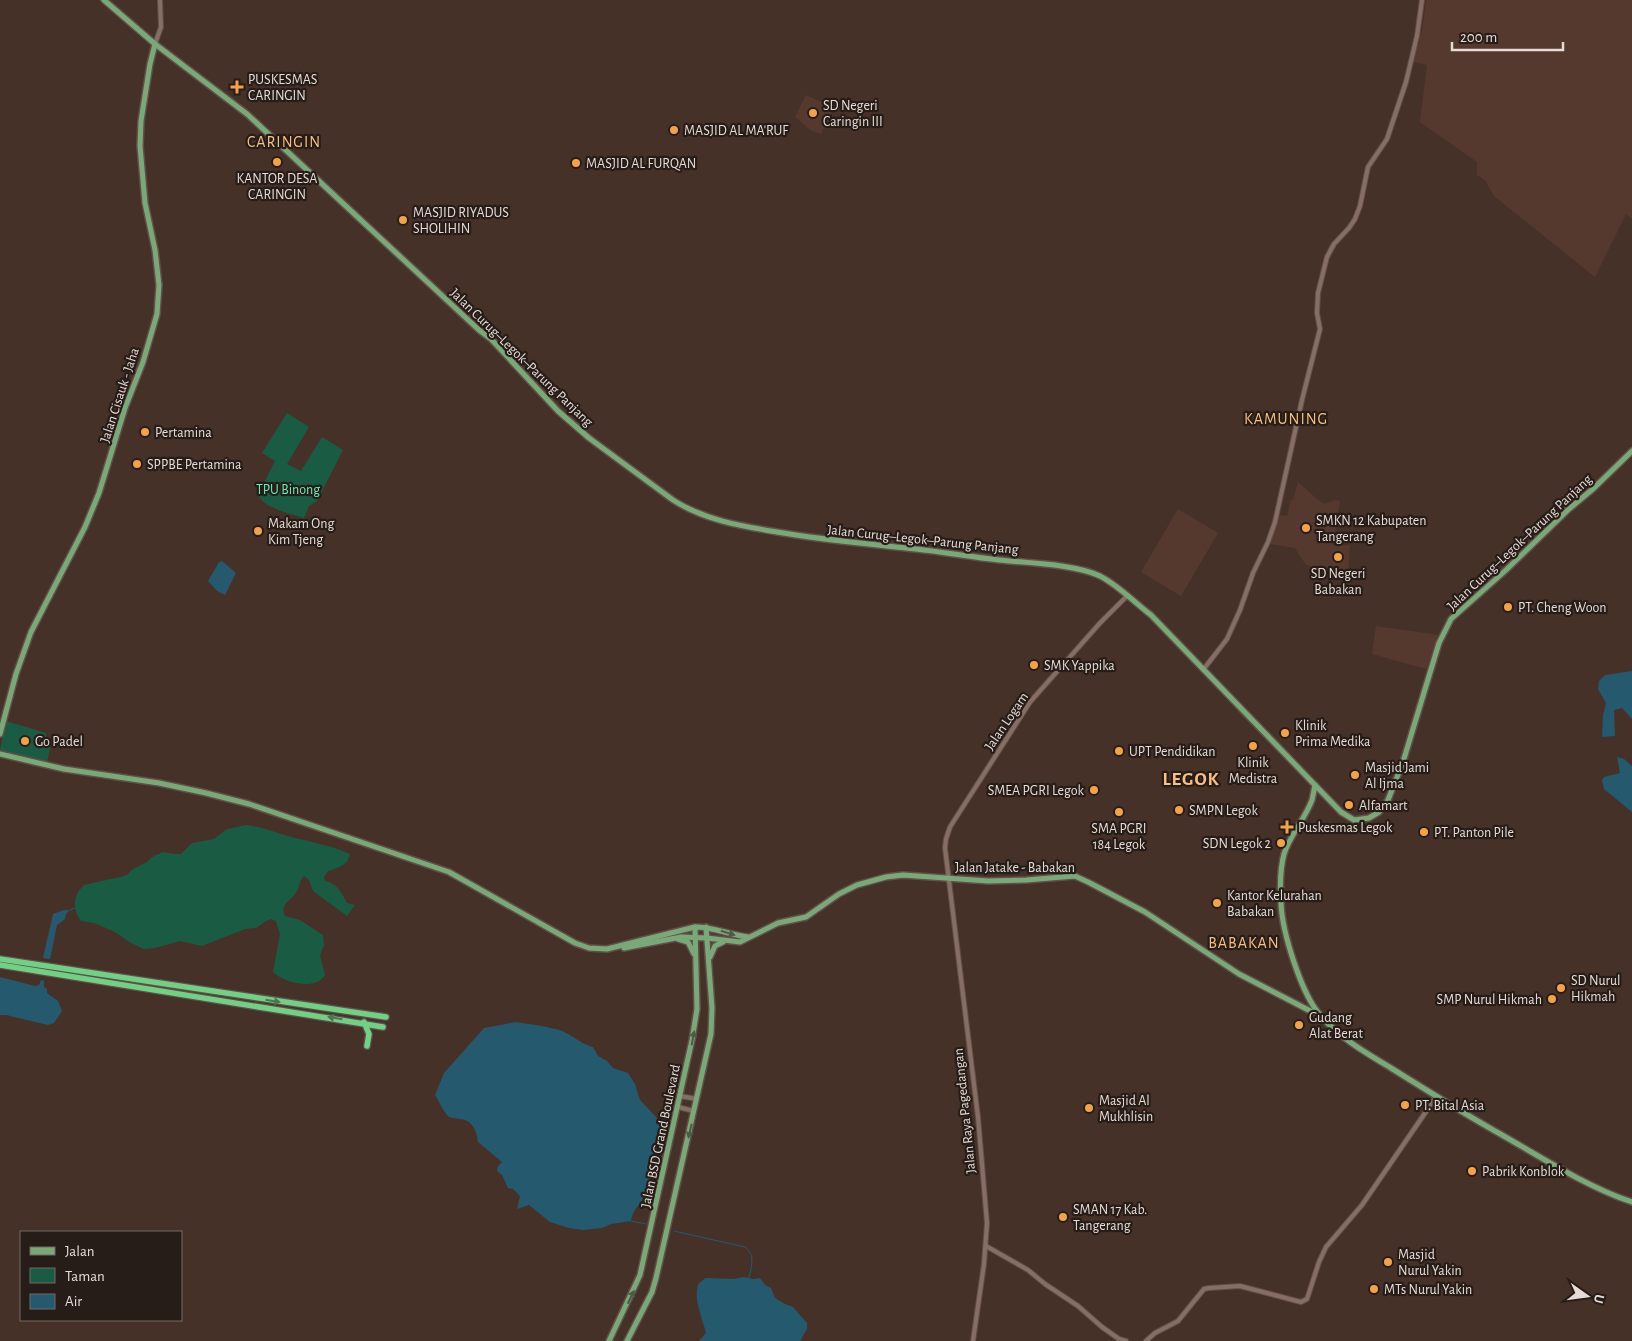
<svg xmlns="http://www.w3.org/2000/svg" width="1632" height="1341" font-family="'Alegreya Sans',sans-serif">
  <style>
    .built { fill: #55392e }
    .green { fill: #1a5c43 }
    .water { fill: #25596e }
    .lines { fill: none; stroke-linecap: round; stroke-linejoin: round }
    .stream { stroke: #25596e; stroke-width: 1 }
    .minor-casing { stroke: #614f48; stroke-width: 6 }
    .major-casing { stroke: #614f48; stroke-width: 8 }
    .highway-casing { stroke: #614f48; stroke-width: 8 }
    .minor { stroke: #876e65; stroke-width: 4 }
    .major { stroke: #79a979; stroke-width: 5 }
    .highway { stroke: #70d086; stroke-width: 5.5 }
    .oneway { fill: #4b5b44 }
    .oneway2 { fill: #4b764f }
    .poi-dot { fill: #f4a344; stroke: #261c18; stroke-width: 2 }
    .labels { text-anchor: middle; stroke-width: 4.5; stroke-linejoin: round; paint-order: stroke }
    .poi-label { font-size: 14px; fill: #e8dbd5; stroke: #261c18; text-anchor: start }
    .street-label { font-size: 14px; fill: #e8dbd5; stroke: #261c18 }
    .park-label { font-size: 14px; fill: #6aedb8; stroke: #261c18 }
    .quarter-label { font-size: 16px; letter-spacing: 1px; fill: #f8be83; stroke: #261c18 }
    .district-label { font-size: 19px; font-weight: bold; letter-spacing: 1px; fill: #f8be83; stroke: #261c18 }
  </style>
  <rect width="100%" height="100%" fill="#463129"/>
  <g class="built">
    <path d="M1426,0h206v219l-6,-5 -31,63 -101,-81 -9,-16 -8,-5v-13l-57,-40 7,-57 -14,-3 9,-31z"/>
    <path d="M806,95l28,13 -13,26 -9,-3 -17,-14z"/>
    <path d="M1298,482l20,18 6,4 11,-4 5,1 -7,45 17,-1 -2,27 -42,-7 -11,-17 -25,-4 10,-29 7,1 4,-16h2z"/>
    <path d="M1178,509l40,24 -37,63 -40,-24z"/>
    <path d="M1376,626l62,9 -12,34 -54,-15z"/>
  </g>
  <g class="green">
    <path d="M287,413l22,14 -22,37 14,7 21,-34 21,13 -26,51 -8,5 -5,12c-12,-4 -41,-10 -46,-23l17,-34 -13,-8z"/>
    <path d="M6,721l40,12v4h3l-1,7h3l-4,18 -47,-12z"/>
    <path d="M246,825c15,2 28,7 42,11 21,6 43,9 62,18 -2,11 -12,14 -22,17l-4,6 1,4c12,2 17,12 22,22l8,2 -8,11 -34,-25 -4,-11 -5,-4c-5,5 -4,9 -7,15 -5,10 -18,12 -12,25l15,4 23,15 1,10 -4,10 5,20c-10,16 -40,8 -52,-3l7,-38 -4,-13 -5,-2 -5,2 -10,7 -11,1 -43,17 -22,-5 -25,7 -11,1 -13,-6 -16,-11 -9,-4 -12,-5 -13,-2c-9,-11 -8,-26 3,-36l36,-8 7,-2 6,-6 14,-7 5,-5 11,-5 12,2h6l11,-11 22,-4 13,-10z"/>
  </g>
  <g class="water">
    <path d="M222,561l14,12 -11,22 -8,-4 -9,-10 11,-19z"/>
    <path d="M1632,671v48l-10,-11 -8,2 1,26 -13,1 1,-22 3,-12 -8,-14 1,-8 6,-6z"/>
    <path d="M1617,757l7,2 8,7v46l-28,-23 -2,-9 2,-3 16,-4z"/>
    <path d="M64,910h4v2l-2,2 -1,5 -8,6 -7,34 -7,-1 10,-44z"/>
    <path d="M0,977l35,9 4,-1 2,-5 3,1v6l3,2v4l11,8 4,10 -8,12 -6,2 -42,-10h-6z"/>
    <path d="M516,1022c16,3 32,4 46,9 12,5 19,13 31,16l5,9 9,5 6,7 15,5 7,11 5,16 18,19 2,8c-3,23 -5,50 -16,70 -5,10 -11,11 -13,24l-20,3 -9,4 -19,2 -14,-2 -19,-6 -21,-17 -12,4 3,-13 -7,-7 -5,-1 -6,-13 -5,-4 1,-5 4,-4 -24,-20c-1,-10 -5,-22 -18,-23 -4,-1 -8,0 -12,-3 -5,-5 -9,-15 -13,-21l9,-22 40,-45z"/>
    <path d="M744,1277l9,2 7,-1 5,7 6,3 4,10 10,6 8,3 14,16v6l-7,12h-101l7,-8c-3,-13 -14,-37 -7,-50 1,0 6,-5 7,-5l28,1z"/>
  </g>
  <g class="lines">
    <g class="stream">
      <path d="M68,911l7,-3"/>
      <path d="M631,1221l15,3"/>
      <path d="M674,1231l71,16c11,8 6,20 4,31"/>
    </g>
    <defs>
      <g id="minor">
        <path d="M155,44l6,-17 -1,-27"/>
        <path d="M1203,670l24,-31 13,-29 13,-37 15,-31 7,-20 27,-122 18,-71 -3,-16 1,-20 9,-36 7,-13 15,-16 6,-9 5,-13 8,-39 19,-28 19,-57 11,-46 5,-36"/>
        <path d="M680,1096l17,3"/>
        <path d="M678,1107l16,4"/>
        <path d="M986,1246l42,24 17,14 33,22 24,21 17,12 7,2"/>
        <path d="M973,1341l11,-77 3,-41 -9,-106 -33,-269 1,-9 4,-12 80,-125 70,-79 27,-27"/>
        <path d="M1146,1341l9,-8 23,-12 26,-32 5,-1 31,-2 57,15 4,1 6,-3 12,-37 7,-15 36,-42 74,-108"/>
      </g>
      <g id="major">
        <path d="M104,0l51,44 92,70 232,216 12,9 67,72 31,27 84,62c31,20 68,26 104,32 46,8 93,12 139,17 28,3 55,8 83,11 28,3 76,4 101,16 19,10 34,26 51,39l190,197 13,8 15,-2 10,-6 9,-12 15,-38 36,-119 12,-24 55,-49 63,-61 25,-21 38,-37"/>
        <path d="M0,734l16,-60 15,-42 54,-105 14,-34 26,-85 18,-46 14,-48 2,-29 -4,-35 -10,-47 -5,-57 1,-25 9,-57 5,-20"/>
        <path d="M0,754l64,15 95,14 47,10 43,11 200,68 126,71 14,5 18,1 88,-22c19,0 35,8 53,10"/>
        <path d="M1315,785c-1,5 -2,11 -3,15 -7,19 -22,35 -28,54 -4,15 -4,34 -3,49 1,29 21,93 40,113 19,22 45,37 70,52 32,20 64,40 97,59 45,25 96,59 144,75"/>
        <path d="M678,939l10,3 6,12"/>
        <path d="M624,948l57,-11 26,1 33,4 38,-19 28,-6 33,-23 18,-9 29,-8 17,-2 85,6 38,-1 49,-4 15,7 55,29 94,62 81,42"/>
        <path d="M710,957l5,-11 8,-4"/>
        <path d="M609,1341l31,-66 52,-235 5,-31 -2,-82"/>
        <path d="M627,1341l25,-49 4,-14 55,-244 1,-26 -6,-81"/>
      </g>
      <g id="highway">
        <path d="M0,959l386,58"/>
        <path d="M0,965l383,62"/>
        <path d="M364,1022l5,12 -2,12"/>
      </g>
    </defs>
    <use href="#minor" class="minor-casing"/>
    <use href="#major" class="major-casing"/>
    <use href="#highway" class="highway-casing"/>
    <use href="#minor" class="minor"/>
    <use href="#major" class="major"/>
    <use href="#highway" class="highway"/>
  </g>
  <defs><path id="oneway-solid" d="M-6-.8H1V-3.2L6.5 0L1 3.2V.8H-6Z" transform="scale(1.25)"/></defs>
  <g class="oneway">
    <use href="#oneway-solid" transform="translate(728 933) rotate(17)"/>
    <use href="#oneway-solid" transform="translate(693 1038) rotate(-79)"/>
    <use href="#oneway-solid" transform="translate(690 1131) rotate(103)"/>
    <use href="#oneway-solid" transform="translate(631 1297) rotate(-64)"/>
  </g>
  <g class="oneway2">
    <use href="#oneway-solid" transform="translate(273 1001) rotate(9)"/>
    <use href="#oneway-solid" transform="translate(335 1018) rotate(-171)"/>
  </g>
  <g class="poi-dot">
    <path d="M234.5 79.5h5v5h5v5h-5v5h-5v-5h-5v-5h5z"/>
    <circle cx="813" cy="113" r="5"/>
    <circle cx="674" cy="130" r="5"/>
    <circle cx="277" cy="162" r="5"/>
    <circle cx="576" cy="163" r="5"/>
    <circle cx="403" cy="220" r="5"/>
    <circle cx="145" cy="432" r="5"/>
    <circle cx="137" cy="464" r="5"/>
    <circle cx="1306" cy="528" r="5"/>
    <circle cx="258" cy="531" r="5"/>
    <circle cx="1338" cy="557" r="5"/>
    <circle cx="1508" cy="607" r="5"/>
    <circle cx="1034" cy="665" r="5"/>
    <circle cx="1285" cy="733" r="5"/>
    <circle cx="25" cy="741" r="5"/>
    <circle cx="1253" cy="746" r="5"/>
    <circle cx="1119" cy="751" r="5"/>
    <circle cx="1355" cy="775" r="5"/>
    <circle cx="1094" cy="790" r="5"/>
    <circle cx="1349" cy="805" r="5"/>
    <circle cx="1179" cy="810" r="5"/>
    <circle cx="1119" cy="812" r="5"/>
    <path d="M1284.5 819.5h5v5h5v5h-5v5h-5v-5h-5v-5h5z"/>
    <circle cx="1424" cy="832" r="5"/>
    <circle cx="1281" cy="843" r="5"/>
    <circle cx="1217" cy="903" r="5"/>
    <circle cx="1561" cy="988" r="5"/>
    <circle cx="1552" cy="999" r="5"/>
    <circle cx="1299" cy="1025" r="5"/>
    <circle cx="1405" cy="1105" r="5"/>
    <circle cx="1089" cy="1108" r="5"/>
    <circle cx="1472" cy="1171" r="5"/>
    <circle cx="1063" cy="1217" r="5"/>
    <circle cx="1388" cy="1262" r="5"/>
    <circle cx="1374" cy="1289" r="5"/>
  </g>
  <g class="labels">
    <g class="poi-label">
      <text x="248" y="84">PUSKESMAS<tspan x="248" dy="16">CARINGIN</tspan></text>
      <text x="823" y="110">SD Negeri<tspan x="823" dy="16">Caringin III</tspan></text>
      <text x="684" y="135">MASJID AL MA'RUF</text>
      <text x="586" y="168">MASJID AL FURQAN</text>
      <text x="277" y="183" text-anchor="middle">KANTOR DESA<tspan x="277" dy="16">CARINGIN</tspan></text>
      <text x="413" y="217">MASJID RIYADUS<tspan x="413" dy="16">SHOLIHIN</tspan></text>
      <text x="155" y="437">Pertamina</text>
      <text x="147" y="469">SPPBE Pertamina</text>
      <text x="1316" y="525">SMKN 12 Kabupaten<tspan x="1316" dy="16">Tangerang</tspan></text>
      <text x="268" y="528">Makam Ong<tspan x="268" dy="16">Kim Tjeng</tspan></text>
      <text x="1338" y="578" text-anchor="middle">SD Negeri<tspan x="1338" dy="16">Babakan</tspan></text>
      <text x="1518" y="612">PT. Cheng Woon</text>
      <text x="1044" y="670">SMK Yappika</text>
      <text x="1295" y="730">Klinik<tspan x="1295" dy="16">Prima Medika</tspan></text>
      <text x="35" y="746">Go Padel</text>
      <text x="1129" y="756">UPT Pendidikan</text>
      <text x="1253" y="767" text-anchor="middle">Klinik<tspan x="1253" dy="16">Medistra</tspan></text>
      <text x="1365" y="772">Masjid Jami<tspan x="1365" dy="16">Al Ijma</tspan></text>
      <text x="1084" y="795" text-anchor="end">SMEA PGRI Legok</text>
      <text x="1359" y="810">Alfamart</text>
      <text x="1189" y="815">SMPN Legok</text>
      <text x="1298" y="832">Puskesmas Legok</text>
      <text x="1119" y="833" text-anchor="middle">SMA PGRI<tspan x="1119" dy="16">184 Legok</tspan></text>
      <text x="1434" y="837">PT. Panton Pile</text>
      <text x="1271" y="848" text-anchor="end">SDN Legok 2</text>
      <text x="1227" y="900">Kantor Kelurahan<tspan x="1227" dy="16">Babakan</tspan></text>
      <text x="1571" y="985">SD Nurul<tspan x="1571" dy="16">Hikmah</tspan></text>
      <text x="1542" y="1004" text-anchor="end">SMP Nurul Hikmah</text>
      <text x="1309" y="1022">Gudang<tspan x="1309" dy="16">Alat Berat</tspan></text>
      <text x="1099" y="1105">Masjid Al<tspan x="1099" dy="16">Mukhlisin</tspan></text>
      <text x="1415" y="1110">PT. Bital Asia</text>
      <text x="1482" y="1176">Pabrik Konblok</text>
      <text x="1073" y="1214">SMAN 17 Kab.<tspan x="1073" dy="16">Tangerang</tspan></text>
      <text x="1398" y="1259">Masjid<tspan x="1398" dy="16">Nurul Yakin</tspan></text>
      <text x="1384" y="1294">MTs Nurul Yakin</text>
    </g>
    <g class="street-label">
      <text transform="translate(522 357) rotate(44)" y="5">Jalan Curug–Legok–Parung Panjang</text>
      <text transform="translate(119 395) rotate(-72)" y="5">Jalan Cisauk - Jaha</text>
      <text transform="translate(923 539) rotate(6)" y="5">Jalan Curug–Legok–Parung Panjang</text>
      <text transform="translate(1519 542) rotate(-43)" y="5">Jalan Curug–Legok–Parung Panjang</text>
      <text transform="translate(1006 721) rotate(-56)" y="5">Jalan Logam</text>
      <text x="1015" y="872">Jalan Jatake - Babakan</text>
      <text transform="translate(964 1111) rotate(-96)" y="5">Jalan Raya Pagedangan</text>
      <text transform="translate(660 1136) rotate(-78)" y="5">Jalan BSD Grand Boulevard</text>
    </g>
    <g class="park-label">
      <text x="288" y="494">TPU Binong</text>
    </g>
    <g class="quarter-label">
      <text x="284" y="147">CARINGIN</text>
      <text x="1286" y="424">KAMUNING</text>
      <text x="1244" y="948">BABAKAN</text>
    </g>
    <g class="district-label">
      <text x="1191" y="785">LEGOK</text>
    </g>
  </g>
  <rect x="20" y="1231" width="162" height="90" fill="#261c18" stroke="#746864"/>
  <rect x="30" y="1247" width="25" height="8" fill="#79a979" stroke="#746864"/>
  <text x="65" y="1256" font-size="15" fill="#e8dbd5">Jalan</text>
  <rect x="30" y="1268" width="25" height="15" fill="#1a5c43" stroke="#746864"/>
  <text x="65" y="1281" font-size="15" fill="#e8dbd5">Taman</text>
  <rect x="30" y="1294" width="25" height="15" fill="#25596e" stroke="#746864"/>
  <text x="65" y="1306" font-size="15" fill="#e8dbd5">Air</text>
  <g transform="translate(1587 1296) rotate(104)" stroke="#261c18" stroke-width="4" paint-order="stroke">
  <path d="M0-4L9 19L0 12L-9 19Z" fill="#e8dbd5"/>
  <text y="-8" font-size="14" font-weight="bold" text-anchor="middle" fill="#e8dbd5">U</text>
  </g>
  <path d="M1452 42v8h111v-8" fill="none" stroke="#e8dbd5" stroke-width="2.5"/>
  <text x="1460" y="42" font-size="15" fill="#e8dbd5" stroke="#261c18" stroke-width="4" paint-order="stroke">200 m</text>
</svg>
